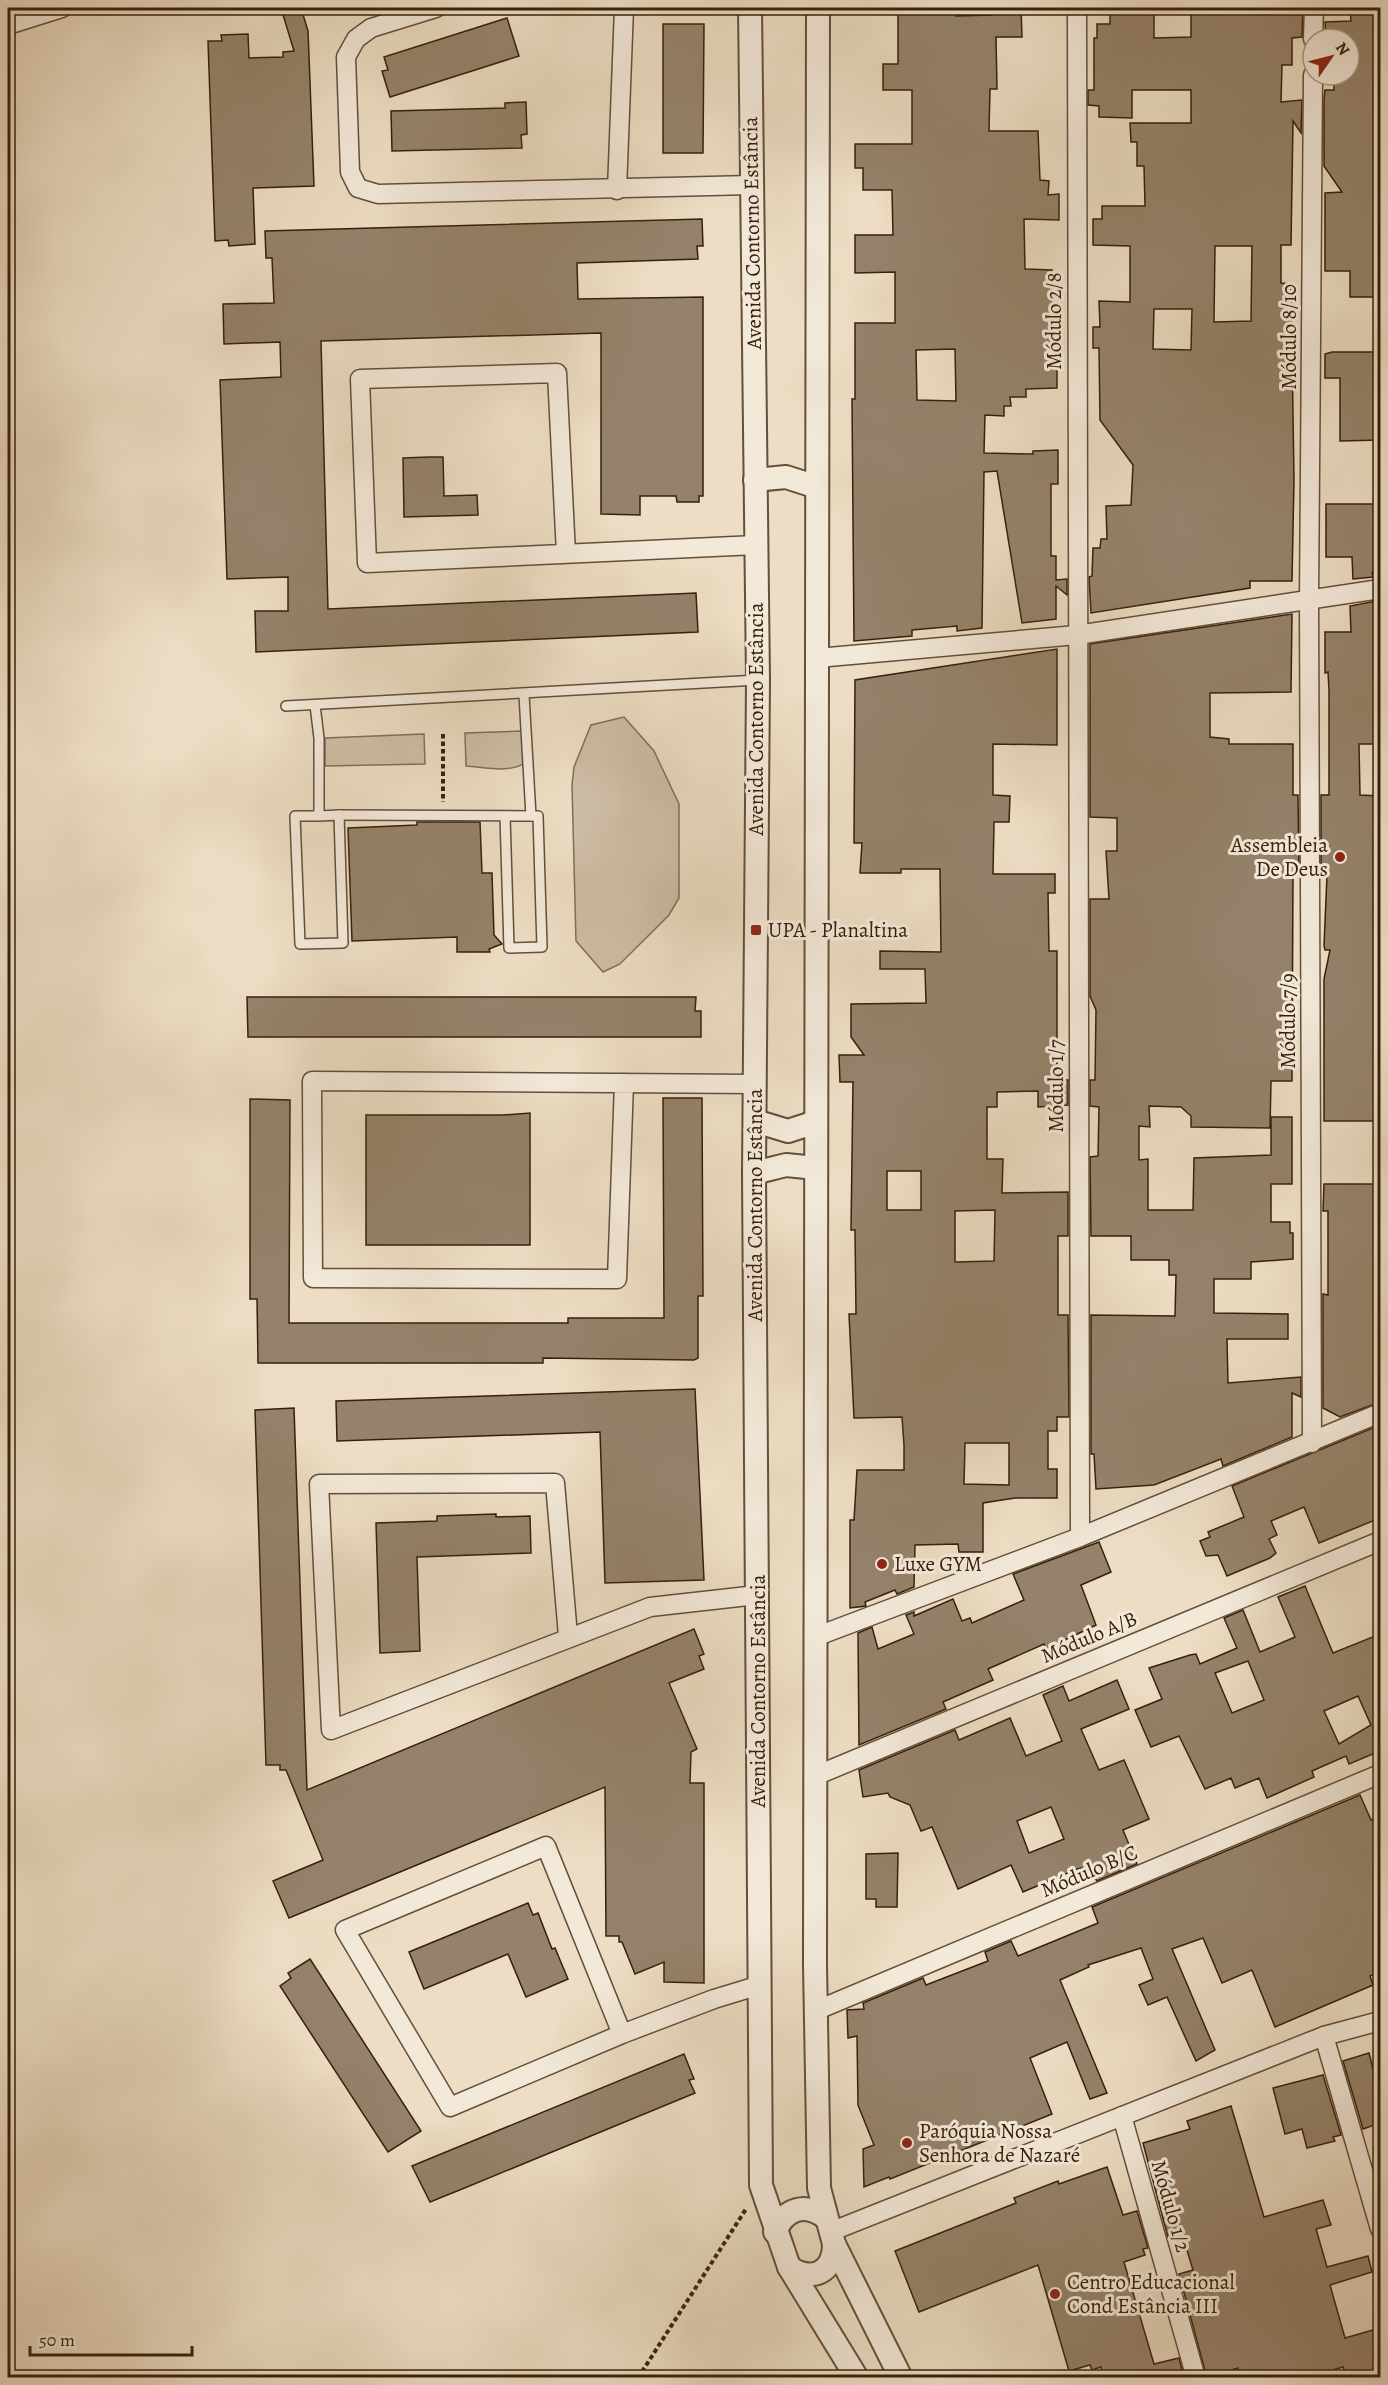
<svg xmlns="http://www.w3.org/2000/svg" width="1388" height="2385" font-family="Alegreya,serif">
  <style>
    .green { fill: #cdbda5; stroke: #826e58; stroke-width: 1.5 }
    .building { fill: #95826b; stroke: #37200b; stroke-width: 1.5; fill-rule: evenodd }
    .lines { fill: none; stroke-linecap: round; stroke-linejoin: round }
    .service-casing { stroke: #644f39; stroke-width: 12 }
    .minor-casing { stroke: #644f39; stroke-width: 21 }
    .tertiary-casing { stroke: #644f39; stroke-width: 26 }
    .path { stroke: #37200b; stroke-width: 4; stroke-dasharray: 4.5 3; stroke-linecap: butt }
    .service { stroke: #f3e9d9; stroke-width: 9 }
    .minor { stroke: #f3e9d9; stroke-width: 18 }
    .tertiary { stroke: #f3e9d9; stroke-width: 22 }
    .poi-dot { fill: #8f2418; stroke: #f3e9d9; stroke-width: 2 }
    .labels { text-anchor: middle; stroke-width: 6; stroke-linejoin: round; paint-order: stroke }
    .street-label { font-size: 21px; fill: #37200b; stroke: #f3e9d9 }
    .poi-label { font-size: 21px; fill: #37200b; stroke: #f3e9d9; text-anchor: start }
  </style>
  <rect width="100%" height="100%" fill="#ecddc4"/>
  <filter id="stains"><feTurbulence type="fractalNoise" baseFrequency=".00333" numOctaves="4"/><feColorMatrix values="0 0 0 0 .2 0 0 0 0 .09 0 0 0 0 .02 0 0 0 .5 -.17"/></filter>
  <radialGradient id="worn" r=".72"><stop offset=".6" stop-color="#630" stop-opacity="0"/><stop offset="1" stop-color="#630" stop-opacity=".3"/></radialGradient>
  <g class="green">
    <path d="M624,717l30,34 25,53v94l-10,17 -49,49 -17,8 -27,-31 -4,-156 2,-18 17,-42z"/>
    <path d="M522,731l4,31c-15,12 -42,5 -60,4l-1,-33z"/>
    <path d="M424,734l1,30 -100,2v-28z"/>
  </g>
  <g class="building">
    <path d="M281,8h20l7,23 6,155 -61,2 2,56 -26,2 -1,-6 -13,1 -7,-200h14l-1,-6 27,-1 1,24 34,-1v-5l11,-1z"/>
    <path d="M898,8h58v8l35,-1v-7h30l1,29h-26l1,52h-7l-1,42h49l2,49 9,1 -1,14 11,-1v26l-35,-1 1,50 27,1 -1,79h6v39l-31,1v8h-16l1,9h-7v10l-19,-1 -1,38 49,1v-3l25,-1v34h-7v72h5v24l11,-1v16l-11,-9v33l-34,4 -25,-152 -13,1 -2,156 -25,3v-5l-45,4v6l-58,5 -2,-242h3v-76h40v-51l-40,1v-38h38l-1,-45h-29v-22h-8v-24h57v-54h-29v-26h15zM955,349l1,52 -39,-1 -1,-50z"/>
    <path d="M1110,8h44v30l37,-1v-29h112l-1,29 -10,1v27h-10l-1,37 21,-2 -1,33 -8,-12 -2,124h-10v38l10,1 3,195 -2,102h-42v7l-159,25 -2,-36 3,-1 1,-28h7l1,-9h6l-1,-33 25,-1 2,-40 -33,-45 -1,-72h-6v-21h7l-1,-26 31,1v-56l-37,-1v-26h9v-13h43l-1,-40h-7v-24h-6l-1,-19h61v-33h-59v28l-33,-1v-11l-11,-1v-15h6v-52h3v-14h13zM1215,246h37l-1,75 -37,1zM1154,309h38l-1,41 -38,-1z"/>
    <path d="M1350,8h30v44h-3l1,38h2v203h-3v4h-27v-26h-25v-78l17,-1 -18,-26v-67l1,-9h9v-15h15v-36h-23l-1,-17 26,-1z"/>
    <path d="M507,18l12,38 -129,41 -8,-26 6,-1 -4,-13z"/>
    <path d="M663,24h41l-1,129h-40z"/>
    <path d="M526,102l1,32 -6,1 1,13 -130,3 -1,-40 114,-3v-5z"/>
    <path d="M702,219l1,27h-6l1,13 -121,4 1,36 125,-2v199h-4v6h-22l-1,-6h-36v19l-39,-1v-181l-280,8 7,268 368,-16 2,39 -442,20 -1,-41h33v-34l-61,2 -7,-199 61,-3 -1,-35 -56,2 -1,-40 51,-1 -2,-45h-6l-1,-27z"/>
    <path d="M1332,352h48v88l-40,1v-63h-15v-24z"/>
    <path d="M429,457h14l1,39 33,-1 1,20 -74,2 -1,-59z"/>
    <path d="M1326,504h54v56l-4,1 1,10 -5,1 1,5 -20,2 -1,-22h-26z"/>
    <path d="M1376,601l4,2v141h-21l1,51 20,1v139l-4,4 -2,43h6v110h-5v29h-51v-142l6,-29h-5l-1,-4 3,-71h-6v-80h8v-105l-1,-18 -3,1v-41h26l-1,-26z"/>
    <path d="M1292,614l-1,78 -81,1v44l19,2v5h64v51h5l1,79h-6l-1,207h-21l-1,47 -79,-1v-11l-10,-9 -32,-1 1,21 -11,-1v34l9,-1v51h45l1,-52 77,-3v-38h21v67h-21v38h19v11h3v26l-42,3v17h-37v34l74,1v25h-61l1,44 73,-6v20l-9,-4v44l-69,29 -2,-7 -67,26 -58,4 -2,-35h-3v-139l84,1 1,-41h-7v-15h-38v-24h-40l-1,-79 8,-1 1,-49 -9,-1v-26h5l1,-70 -6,-14v-97h19l-3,-48h11v-33l-27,-1v-173z"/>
    <path d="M1057,649v96l-64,-1v51l17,1 -1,26h-15l-1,52h62v19h-7l1,58h8v129h11v25l-30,2v-16l-41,1v15h-10v52h16l-1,34 66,-1v44h-10v79h10l1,102h-12v14h-9v38h9v29h-42l-32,5v49h-24l-1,-8 -43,1 -1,42 -17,7 -2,-4 -30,12 1,4 -16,2v-88h4l3,-50h47v-25l-2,-28 -48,1 -5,-104h7l-1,-84h-4l2,-148h-13l-1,-27h25l-13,-18v-33l75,-1 -1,-34h-45v-18l61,1 -1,-83h-39v4h-41l2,-30h-8l1,-163zM887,1171h34v39h-34zM995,1210l-1,51 -39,1v-51zM965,1443h44v42l-45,-1z"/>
    <path d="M417,822h63l2,51h10l2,62 8,9 -13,5 1,3h-33v-15l-105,4 -4,-113 69,-3z"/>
    <path d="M247,997h449l-1,14h6v26h-453z"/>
    <path d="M663,1098h39l1,198h-5v62l-4,2 -151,-2v5h-285l-1,-64h-7v-200l40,1 -1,223h279v-5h96z"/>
    <path d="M530,1113v132h-164v-130h137z"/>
    <path d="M1324,1184h56v218l-40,15 -17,-9v-114l5,1v-84h-5z"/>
    <path d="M695,1389l9,191 -99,3 -5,-151 -263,9 -1,-40z"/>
    <path d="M294,1408l13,382 387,-161 10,25 -5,2 5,13 -35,14 28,66 -6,3 -1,31h14v200l-40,-1v-20l-29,12 -13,-32h-3v-6h-13l-1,-149 -316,131 -16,-37 50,-21 -37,-90h-6v-5h-14l-11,-355z"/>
    <path d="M1380,1425v93l-61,25 -15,-36 -33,14 6,14 -8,4 7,14 -6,5 -43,18 -9,-21 -12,1 -6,-15 10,-4 -2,-5 36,-15 -12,-31z"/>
    <path d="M496,1514v3l34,-1 1,37 -114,4 3,94 -40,2 -4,-130 61,-2v-5z"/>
    <path d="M1099,1542l12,30 -30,13 15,40 -50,24 -2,-5 -56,25 5,11 -50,22 3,7 -87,36 -1,-112 14,-6 6,22 36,-15 -8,-19 8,-3v4l39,-17 9,22 8,-3 2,5 52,-23 -11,-26z"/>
    <path d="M1305,1586l28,67 47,-19v117l-31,13 -3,-8 -34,15 2,6 -47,21 -8,-20 -24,10 -4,-10 -26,11 -26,-53 -28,11 -16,-37 27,-11 -13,-31 41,-13 6,-1 4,10 37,-16 -13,-30 19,-8 17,42 35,-15 -17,-40zM1248,1661l16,39 -32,13 -17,-40zM1358,1696l13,29 -32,19 -15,-33z"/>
    <path d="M1117,1680l12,29 -48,20 18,41 25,-10 25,59 -26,11 14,34 -40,17 -10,-14 -10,2 -54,23 -12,-27 -53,24 -26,-62 -11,4 -11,-26 -20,-8 -2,-4 -25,4 -4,-27 96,-40 4,10 51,-22 16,38 36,-15 -19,-46 20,-9 6,15zM1051,1807l13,32 -35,14 -12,-32z"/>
    <path d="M1360,1795l11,25 9,-4v156l-10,4 3,9 -98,42 -23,-57 -30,13 -19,-45 -31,11 43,101 -19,11 -29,-64 -19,8 -9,-20 14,-6 -12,-31 -53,17 1,2 -29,13 47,113 -17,6 -23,-57 -37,16 22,56 -162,65 -1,-2 -25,10 -1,-38 11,-4 -16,-40 -1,-69 -9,2 -1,-28 17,-1 -1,-6 60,-25 3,7 62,-24 -3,-9 26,-11 7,15 80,-33 -6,-16z"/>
    <path d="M898,1853l-1,54h-21v-8h-10v-45z"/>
    <path d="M528,1903l5,12 5,-2 14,36 3,-1 13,31 -42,18 -18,-43 -84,35 -15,-37z"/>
    <path d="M310,1959l111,172 -33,21 -108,-166 11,-8 -3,-5z"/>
    <path d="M1369,2053l11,44v26l-17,6 -20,-68z"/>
    <path d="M684,2054l10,25 -5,1 6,13 -228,94 -37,15 -18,-36z"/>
    <path d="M1323,2075l18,60 -8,2 2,4 -28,7 -5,-19 -17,5 -12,-46z"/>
    <path d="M1231,2106l33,111 59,-17 8,25 -15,4 11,38 41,-11 4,16 -42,13 15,53 35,-10v50h-33l-4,-11 -37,11h-66l-2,-10 -31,10 -28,-104 14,-4 -10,-33 -14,4 -26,-98 47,-14 -3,-8z"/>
    <path d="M1107,2167l16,48 14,-4 11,37 -5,1 2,6 -21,7 30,102 25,-6 5,20h-80l-3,-11 -9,3 -2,-5 -21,6 -31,-106 -119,47 -24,-61 121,-48 -2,-5 44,-17 1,3z"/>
  </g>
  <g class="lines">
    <defs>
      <g id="service">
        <path d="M524,695l7,121"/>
        <path d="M315,705l4,33v78l20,-1 4,128 -43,1 -5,-128h24"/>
        <path d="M286,706l472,-26"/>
        <path d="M339,815l199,1 4,131 -33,1 -4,-132"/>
      </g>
      <g id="minor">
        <path d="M436,8l-65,20 -15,11 -10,18 4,115 8,16 20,6 374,-9"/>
        <path d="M1077,8l3,1529"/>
        <path d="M8,25l54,-17"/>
        <path d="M1313,39l1,-31"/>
        <path d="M617,190l7,-182"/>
        <path d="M566,554l-9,-181 -197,6 7,184 389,-18"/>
        <path d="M817,658l260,-23 303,-46"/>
        <path d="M624,1083l-7,196 -304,-1 -1,-197 443,3"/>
        <path d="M1312,1443l-3,-843 4,-525"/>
        <path d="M568,1636l-13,-153 -236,1 12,246 319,-123 107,-12"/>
        <path d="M815,1637l265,-100 300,-124"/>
        <path d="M815,1776l565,-235"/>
        <path d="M815,2011l565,-237"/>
        <path d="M622,2034l-172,73 -105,-177 201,-84 76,188 92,-35 46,-14"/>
        <path d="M1324,2036l56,193"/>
        <path d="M1122,2116l74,262"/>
        <path d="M830,2232l494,-196 56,-15"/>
      </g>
      <g id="tertiary">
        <path d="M750,8l8,672 -4,493 7,1012 28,82 68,111"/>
        <path d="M818,8l-3,1957 4,223 15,56 67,134"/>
        <path d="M755,480l31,-3 31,10"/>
        <path d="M755,1121l33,10 28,-9"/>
        <path d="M754,1173l32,-8 30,3"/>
        <path d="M775,2232c10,-24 31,-30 51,-14"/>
        <path d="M789,2267c23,16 45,5 45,-23"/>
      </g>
    </defs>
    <use href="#service" class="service-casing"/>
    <use href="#minor" class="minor-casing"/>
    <use href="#tertiary" class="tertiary-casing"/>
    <g class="path">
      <path d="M443,734v68"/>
      <path d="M638,2378l108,-169"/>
    </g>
    <use href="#service" class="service"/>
    <use href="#minor" class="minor"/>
    <use href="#tertiary" class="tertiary"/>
  </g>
  <g class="poi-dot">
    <circle cx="1340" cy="857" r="6"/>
    <rect x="750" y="924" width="12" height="12" rx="3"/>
    <circle cx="882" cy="1564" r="6"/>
    <circle cx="907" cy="2143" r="6"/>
    <circle cx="1055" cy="2294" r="6"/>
  </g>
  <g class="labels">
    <g class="street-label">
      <text transform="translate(752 233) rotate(-91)" y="7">Avenida Contorno Estância</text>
      <text transform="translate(1054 321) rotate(-90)" y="7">Módulo 2/8</text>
      <text transform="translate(1289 337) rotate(-90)" y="7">Módulo 8/10</text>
      <text transform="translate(756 719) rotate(-90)" y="7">Avenida Contorno Estância</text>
      <text transform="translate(1288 1021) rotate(-90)" y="7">Módulo 7/9</text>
      <text transform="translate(1056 1086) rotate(-90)" y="7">Módulo 1/7</text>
      <text transform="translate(755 1205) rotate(-90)" y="7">Avenida Contorno Estância</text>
      <text transform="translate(1089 1637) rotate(-23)" y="7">Módulo A/B</text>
      <text transform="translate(758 1691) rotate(-90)" y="7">Avenida Contorno Estância</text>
      <text transform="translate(1089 1871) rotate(-23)" y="7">Módulo B/C</text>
      <text transform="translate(1171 2206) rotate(74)" y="7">Módulo 1/2</text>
    </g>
    <g class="poi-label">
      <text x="1328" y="852" text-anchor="end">Assembleia<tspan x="1328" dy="24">De Deus</tspan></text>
      <text x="768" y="937">UPA - Planaltina</text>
      <text x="894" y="1571">Luxe GYM</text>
      <text x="919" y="2138">Paróquia Nossa<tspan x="919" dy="24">Senhora de Nazaré</tspan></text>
      <text x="1067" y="2289">Centro Educacional<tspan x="1067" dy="24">Cond Estância III</tspan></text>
    </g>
  </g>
  <rect width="1388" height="2385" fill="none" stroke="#ecddc4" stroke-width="30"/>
  <rect x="9" y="9" width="1370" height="2367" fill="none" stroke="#37200b" stroke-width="3"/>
  <rect x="15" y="15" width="1358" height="2355" fill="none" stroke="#37200b" stroke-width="1.5"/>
  <g transform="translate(1331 57) rotate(55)"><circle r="28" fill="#f3e9d9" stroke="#a89987" stroke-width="1.5"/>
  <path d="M0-4.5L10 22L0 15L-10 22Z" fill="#8f2418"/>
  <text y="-9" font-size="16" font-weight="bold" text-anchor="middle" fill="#37200b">N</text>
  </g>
  <path d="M30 2346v9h162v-9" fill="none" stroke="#37200b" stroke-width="3"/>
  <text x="39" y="2346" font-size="18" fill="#37200b" stroke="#f3e9d9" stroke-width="4.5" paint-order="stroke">50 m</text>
  <rect width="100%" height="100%" filter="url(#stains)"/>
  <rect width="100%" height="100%" fill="url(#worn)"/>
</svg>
